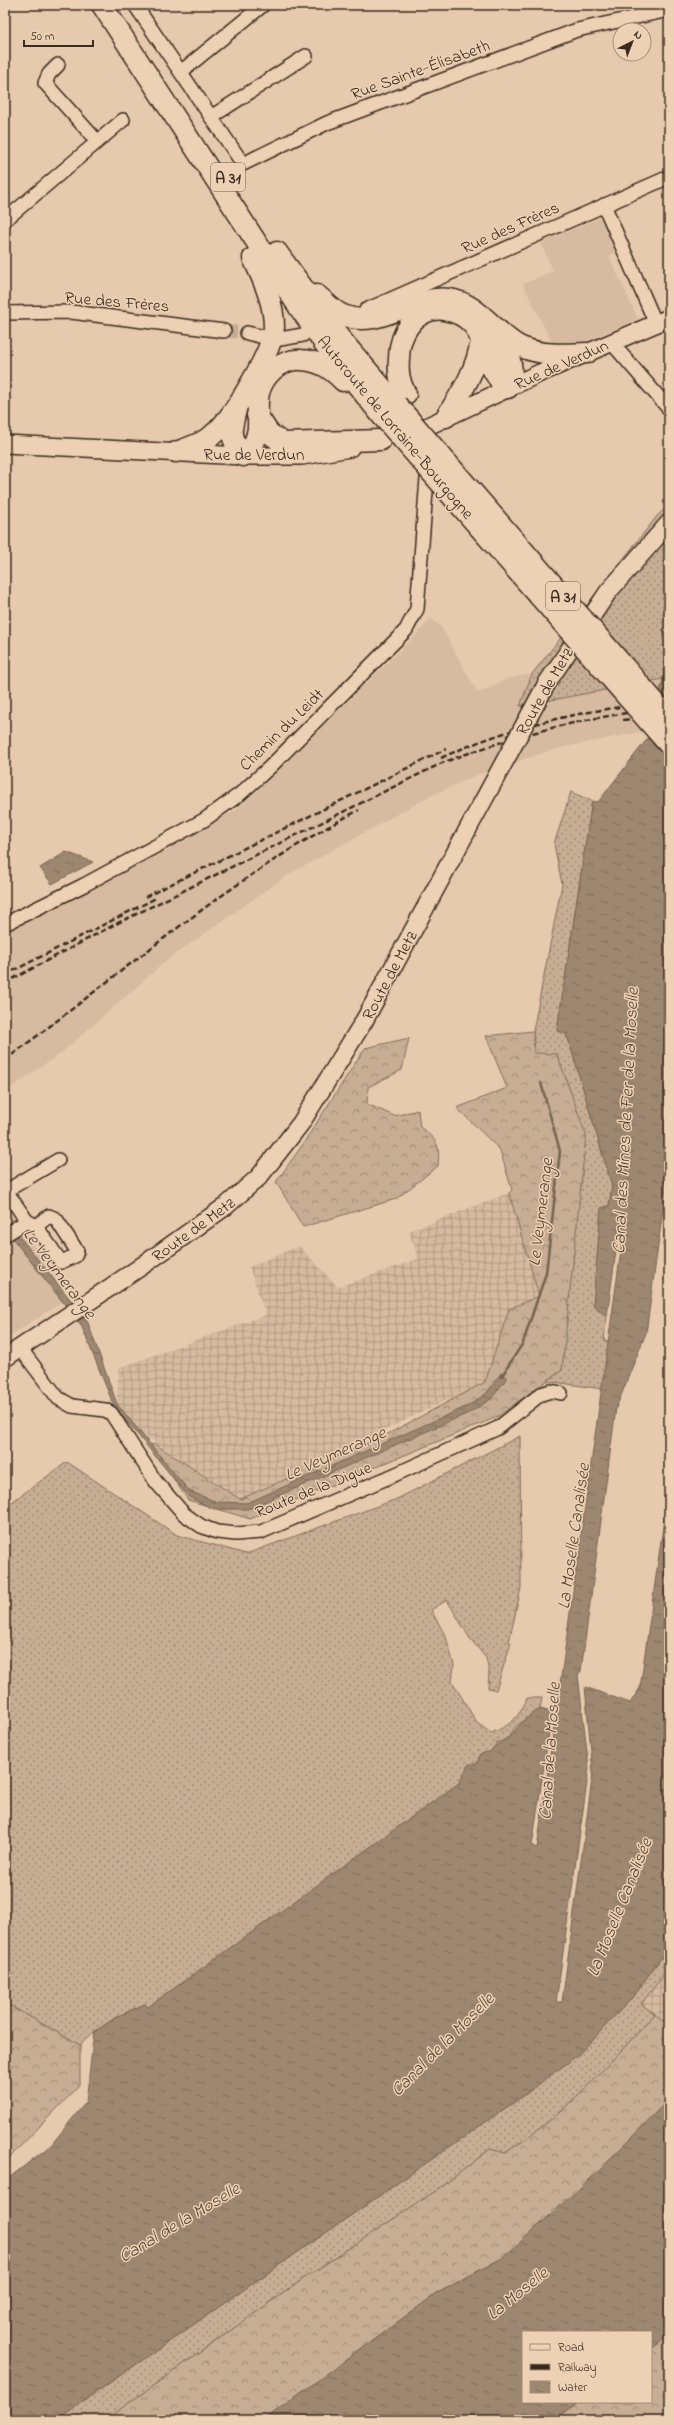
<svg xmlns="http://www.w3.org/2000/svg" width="674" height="2425" font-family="'Indie Flower',sans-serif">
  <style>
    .built { fill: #d6bba0 }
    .industrial { fill: url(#industrial-grid) }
    .grass { fill: url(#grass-dots); stroke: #806c59 }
    .forest { fill: url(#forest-crowns); stroke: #806c59 }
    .water { fill: url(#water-ripples); stroke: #766250 }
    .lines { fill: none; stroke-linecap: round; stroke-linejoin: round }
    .stream { stroke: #766250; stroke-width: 2.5 }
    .minor-tunnel { stroke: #c4aa91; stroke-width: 13; stroke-dasharray: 13 6; stroke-linecap: butt }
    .minor-casing { stroke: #3b2a1e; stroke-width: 16 }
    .major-casing { stroke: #3b2a1e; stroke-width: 20 }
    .highway-casing { stroke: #3b2a1e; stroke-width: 23 }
    .minor { stroke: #edd1b4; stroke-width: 13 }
    .major { stroke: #edd1b4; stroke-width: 17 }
    .highway { stroke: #edd1b4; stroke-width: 20 }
    .rail { stroke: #3b2a1e; stroke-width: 2.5; stroke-dasharray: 6 3; stroke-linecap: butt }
    .major-bridge-casing { stroke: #3b2a1e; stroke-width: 20; stroke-linecap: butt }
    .highway-bridge-casing { stroke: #3b2a1e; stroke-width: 23; stroke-linecap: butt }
    .major-bridge { stroke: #edd1b4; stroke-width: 17 }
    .highway-bridge { stroke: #edd1b4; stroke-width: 20 }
    .labels { text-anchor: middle; stroke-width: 3; stroke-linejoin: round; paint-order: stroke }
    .shield { fill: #edd1b4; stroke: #705c4b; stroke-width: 1 }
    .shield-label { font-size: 16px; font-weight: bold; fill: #3b2a1e }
    .street-label { font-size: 17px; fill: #3b2a1e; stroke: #edd1b4 }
    .water-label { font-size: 18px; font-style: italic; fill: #544133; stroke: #edd1b4 }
  </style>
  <defs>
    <pattern id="industrial-grid" width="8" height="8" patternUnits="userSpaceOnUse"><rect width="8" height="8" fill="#d6bba0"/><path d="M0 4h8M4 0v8" fill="none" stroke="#af9882"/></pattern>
    <pattern id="grass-dots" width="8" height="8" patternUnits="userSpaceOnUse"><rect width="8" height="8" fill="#c6ad94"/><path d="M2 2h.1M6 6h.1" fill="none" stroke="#a28d78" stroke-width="1.8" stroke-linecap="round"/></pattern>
    <pattern id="forest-crowns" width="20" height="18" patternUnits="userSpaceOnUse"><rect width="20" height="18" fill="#c6ad94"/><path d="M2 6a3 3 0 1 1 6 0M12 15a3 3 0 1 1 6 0" fill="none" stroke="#a28d78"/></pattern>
    <pattern id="water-ripples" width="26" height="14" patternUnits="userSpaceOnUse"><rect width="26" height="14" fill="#9d8771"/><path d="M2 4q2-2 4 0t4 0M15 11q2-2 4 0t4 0" fill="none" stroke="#816f5c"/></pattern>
  </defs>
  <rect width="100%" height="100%" fill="#e6caae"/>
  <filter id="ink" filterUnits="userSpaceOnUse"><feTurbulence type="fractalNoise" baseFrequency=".025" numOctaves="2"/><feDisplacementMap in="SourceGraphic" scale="8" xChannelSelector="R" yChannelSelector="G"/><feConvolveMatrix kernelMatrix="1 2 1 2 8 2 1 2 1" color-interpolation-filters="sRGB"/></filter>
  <g filter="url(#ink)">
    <g class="built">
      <path d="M604,216l14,34 -9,6 29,63 -66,28 -17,2 -32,-65 30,-13 -12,-28z"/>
      <path d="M430,618l11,9 37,66 31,-15 23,-4 -12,32 143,-27 -13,51 -95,19 -83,28 -44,20 -142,79 -120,85 -105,92 -56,39v-162l231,-120 186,-181z"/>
      <path d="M5,1200l62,99 -62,40z"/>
    </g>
    <g class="industrial">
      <path d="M509,1193l30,103 -30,13 -24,73 -245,117 -124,-83 3,-48 147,-53 -17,-48 50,-21 39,41 80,-28 -9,-28z"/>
      <path d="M669,1968v53l-3,2 -25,-19z"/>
    </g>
    <g class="grass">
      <path d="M669,505v131l-6,43 -143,27 12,-32 126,-159z"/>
      <path d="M571,792l21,9 -35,230 8,2 3,5 44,148 -19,119 14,11 -3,24 5,1 -7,48 -55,-8 15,-11 -29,-339 29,-147 -8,-40z"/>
      <path d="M520,1436l1,152 -12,54 2,1 -15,47 -8,-2 1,-16 -3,-14 -17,-21 -22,-37 -16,10 15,27 8,28 -2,16 25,42 14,10c19,-7 29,-16 36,-35h15l-2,11 -25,18 -7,11 -11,5 -7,9 -29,27 -2,4 -311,225 -3,-4c-25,11 -46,22 -65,41l-75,-42v-496l62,-45 110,73 69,19 151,-55z"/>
      <path d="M669,1947v21l-28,36 14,10c-47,51 -91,102 -150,139l-15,-4 -47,37 -137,91 -201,143h-49l467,-324 54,-41 54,-56z"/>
    </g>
    <g class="forest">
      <path d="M533,1031l1,22 23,1 29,81 -24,235 -65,47 -247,102 -62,-19 -38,-55 5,-1 85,55 146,-64 99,-53 24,-73 30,-13 -30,-103 3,-3 -12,-40 -43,-42 50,-20 -21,-52z"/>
      <path d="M409,1038l-7,32 -34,17 -1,17 27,12 24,-6 2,17c18,14 20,17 18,39l-42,33 -93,28 -27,-45 25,-35 64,-99z"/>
      <path d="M5,2003l75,42v40l-75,77z"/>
      <path d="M655,2014l11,9 3,-2v78l-69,71 -96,87 -68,37 -172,126h-159l201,-143 137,-91 47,-37 15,4c59,-37 103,-88 150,-139z"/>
      <path d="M669,2336v84h-115l25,-18h72v-53z"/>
    </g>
    <g class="water">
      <path d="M669,636v530l-23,167 -30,75 -35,263 -3,4 11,93 -33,234h6l31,-230 -8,-85 45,16 10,-15 29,-203v462l-38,52 -53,56 -55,41 -467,324h-51v-239l46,-36 35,-43 8,-70 24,-16 27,-12 3,3 311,-224 10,-19h8l4,-11 9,-1c8,-11 14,-9 19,-15 11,-13 16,-19 31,-28l12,3 -20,134 5,2 87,-619h-5l-12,87 -14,-11 8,-97 8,-2 3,-20 -44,-148 -3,-5 -8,-2 35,-230 6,1 50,-64 15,-59z"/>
      <path d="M66,852l27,10 -41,22 -12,-16z"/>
      <path d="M669,1203v44l-6,-1z"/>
      <path d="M5,1219l82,101 30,84 72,87 28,11 30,1 221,-97 19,-13 14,-20 6,5 -16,21 -20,13 -223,97h-34l-25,-12 -75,-91 -33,-81 -76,-96z"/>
      <path d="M669,2099v237l-18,13v-17h-128v70h56l-25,18h-290l172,-126 68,-37 96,-87z"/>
    </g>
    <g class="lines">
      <path class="stream" d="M501,1377l22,-34 23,-70 14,-122 -19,-68"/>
      <path class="minor-tunnel" d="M224,331l23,2"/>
      <defs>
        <g id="minor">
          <path d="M135,5l108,159 84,-41 250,-93 92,-20"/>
          <path d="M58,65l-9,9 -4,9 52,58"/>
          <path d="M182,71l81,-66"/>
          <path d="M211,117l95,-61"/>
          <path d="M604,205l52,119"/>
          <path d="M5,220l118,-100"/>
          <path d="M366,310l303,-133"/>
          <path d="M5,313l66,-1 153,19"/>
          <path d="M247,333l17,4"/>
          <path d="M280,339l23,-4"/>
          <path d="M611,342l58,67"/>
          <path d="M5,924l79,-39 120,-65 36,-26 30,-27 136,-137 11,-21 11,-144"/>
          <path d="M27,1221l9,5 25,36 14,-6 2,-5 -21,-32 -7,-3 -13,10"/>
          <path d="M5,1235l22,-14 -21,-30 52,-31"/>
          <path d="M20,1348l38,50 14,8 33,4 6,3 45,69 28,32 17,12 16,6 19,2 25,-2 133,-57 104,-47 43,-34 10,-3 10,2"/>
        </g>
        <g id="major">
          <path d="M406,433l22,-7 112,-53 129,-55"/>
          <path d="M5,444l238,12h59l48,-8"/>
          <path d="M547,683l61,-91 61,-69"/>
          <path d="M5,1358l134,-90 87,-62 33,-29 42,-54 63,-102"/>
        </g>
        <g id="highway">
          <path d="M102,5l196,301 33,47 51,63"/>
          <path d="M277,252l62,85 58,68"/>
          <path d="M317,295c9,7 16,16 26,20 36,16 69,-21 106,-16 30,4 46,35 72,48 22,9 44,7 66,6"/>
          <path d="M406,394c-9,-16 -8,-29 -6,-47 2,-10 7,-20 14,-27 9,-8 18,-12 30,-10 49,7 32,55 64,78 10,-22 -2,-37 -11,-56"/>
          <path d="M236,410c-6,22 -7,27 7,46 3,-3 8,-7 10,-11 14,-26 -8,-48 20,-75 7,-6 18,-11 28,-10 18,1 30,8 42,21"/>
          <path d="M257,415l12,18 14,10 98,-3"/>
          <path d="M446,417c16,-25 30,-46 35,-76"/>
          <path d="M176,452c16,-6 31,-10 43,-23 17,-17 54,-79 55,-102 0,-25 -11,-47 -21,-69"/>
        </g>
      </defs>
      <use href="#minor" class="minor-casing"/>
      <use href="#major" class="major-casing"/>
      <use href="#highway" class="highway-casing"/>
      <use href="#minor" class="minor"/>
      <use href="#major" class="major"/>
      <use href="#highway" class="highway"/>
      <g class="rail">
        <path d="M623,720l46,-5"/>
        <path d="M441,758c72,-34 149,-49 228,-57"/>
        <path d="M145,897l301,-148"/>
        <path d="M5,975l151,-77"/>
        <path d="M5,983l105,-56 332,-164c73,-28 148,-48 227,-55"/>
        <path d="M5,1060c115,-85 226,-183 354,-250"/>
      </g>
      <defs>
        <path id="major-bridge" d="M364,1021l183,-338"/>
        <g id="highway-bridge">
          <path d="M397,405l272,313"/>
          <path d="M382,416l287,329"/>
        </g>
      </defs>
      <use href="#major-bridge" class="major-bridge-casing"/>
      <use href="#highway-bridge" class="highway-bridge-casing"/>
      <use href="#major-bridge" class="major-bridge"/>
      <use href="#highway-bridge" class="highway-bridge"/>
    </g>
  </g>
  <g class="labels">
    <g class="shield">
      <rect x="211" y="163" width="34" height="28" rx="3"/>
      <rect x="546" y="582" width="34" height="28" rx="3"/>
    </g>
    <g class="shield-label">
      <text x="228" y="183">A 31</text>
      <text x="563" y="602">A 31</text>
    </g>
    <g class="street-label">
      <text transform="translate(420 69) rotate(-20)" y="6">Rue Sainte-Élisabeth</text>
      <text transform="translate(510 227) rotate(-24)" y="6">Rue des Frères</text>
      <text transform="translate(117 301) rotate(5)" y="6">Rue des Frères</text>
      <text transform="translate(561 364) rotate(-24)" y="6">Rue de Verdun</text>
      <text transform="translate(396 427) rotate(50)" y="6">Autoroute de Lorraine-Bourgogne</text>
      <text x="254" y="460">Rue de Verdun</text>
      <text transform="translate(544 691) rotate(-60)" y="6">Route de Metz</text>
      <text transform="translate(281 729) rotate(-44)" y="6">Chemin du Leidt</text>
      <text transform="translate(389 975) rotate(-62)" y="6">Route de Metz</text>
      <text transform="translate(193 1229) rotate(-36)" y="6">Route de Metz</text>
      <text transform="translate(313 1489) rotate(-22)" y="6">Route de la Digue</text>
    </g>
    <g class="water-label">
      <text transform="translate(625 1121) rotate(-87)" y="6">Canal des Mines de Fer de la Moselle</text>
      <text transform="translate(540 1212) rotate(-83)" y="6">Le Veymerange</text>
      <text transform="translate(60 1273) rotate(53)" y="6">Le Veymerange</text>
      <text transform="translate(335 1453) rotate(-24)" y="6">Le Veymerange</text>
      <text transform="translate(573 1536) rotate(-82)" y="6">La Moselle Canalisée</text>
      <text transform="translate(549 1751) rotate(-86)" y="6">Canal de la Moselle</text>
      <text transform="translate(619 1907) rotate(-68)" y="6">La Moselle Canalisée</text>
      <text transform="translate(442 2044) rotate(-45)" y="6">Canal de la Moselle</text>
      <text transform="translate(179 2222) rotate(-31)" y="6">Canal de la Moselle</text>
      <text transform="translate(517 2293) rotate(-39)" y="6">La Moselle</text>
    </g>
  </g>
  <rect width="674" height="2425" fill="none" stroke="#edd1b4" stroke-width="20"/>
  <rect x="10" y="10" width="654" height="2405" fill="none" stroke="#3b2a1e" stroke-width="1.5" filter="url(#ink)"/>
  <rect x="522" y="2331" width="130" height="72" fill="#edd1b4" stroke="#a68e78"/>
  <rect x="530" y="2344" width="20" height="6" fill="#edd1b4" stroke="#a68e78"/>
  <text x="558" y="2351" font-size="12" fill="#3b2a1e">Road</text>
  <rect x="530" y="2364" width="20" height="6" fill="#3b2a1e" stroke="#a68e78"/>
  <text x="558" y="2371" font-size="12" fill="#3b2a1e">Railway</text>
  <rect x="530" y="2381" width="20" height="12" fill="url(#water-ripples)" stroke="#a68e78"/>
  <text x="558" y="2391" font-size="12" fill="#3b2a1e">Water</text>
  <g transform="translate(632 42) rotate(42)"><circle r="19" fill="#edd1b4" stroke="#a68e78"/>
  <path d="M0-3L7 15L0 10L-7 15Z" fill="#3b2a1e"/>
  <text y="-6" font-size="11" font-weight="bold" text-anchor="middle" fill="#3b2a1e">N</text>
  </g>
  <path d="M24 40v6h69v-6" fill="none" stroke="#3b2a1e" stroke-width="2"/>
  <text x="30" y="40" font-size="12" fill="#3b2a1e" stroke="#edd1b4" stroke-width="3" paint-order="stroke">50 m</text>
</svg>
